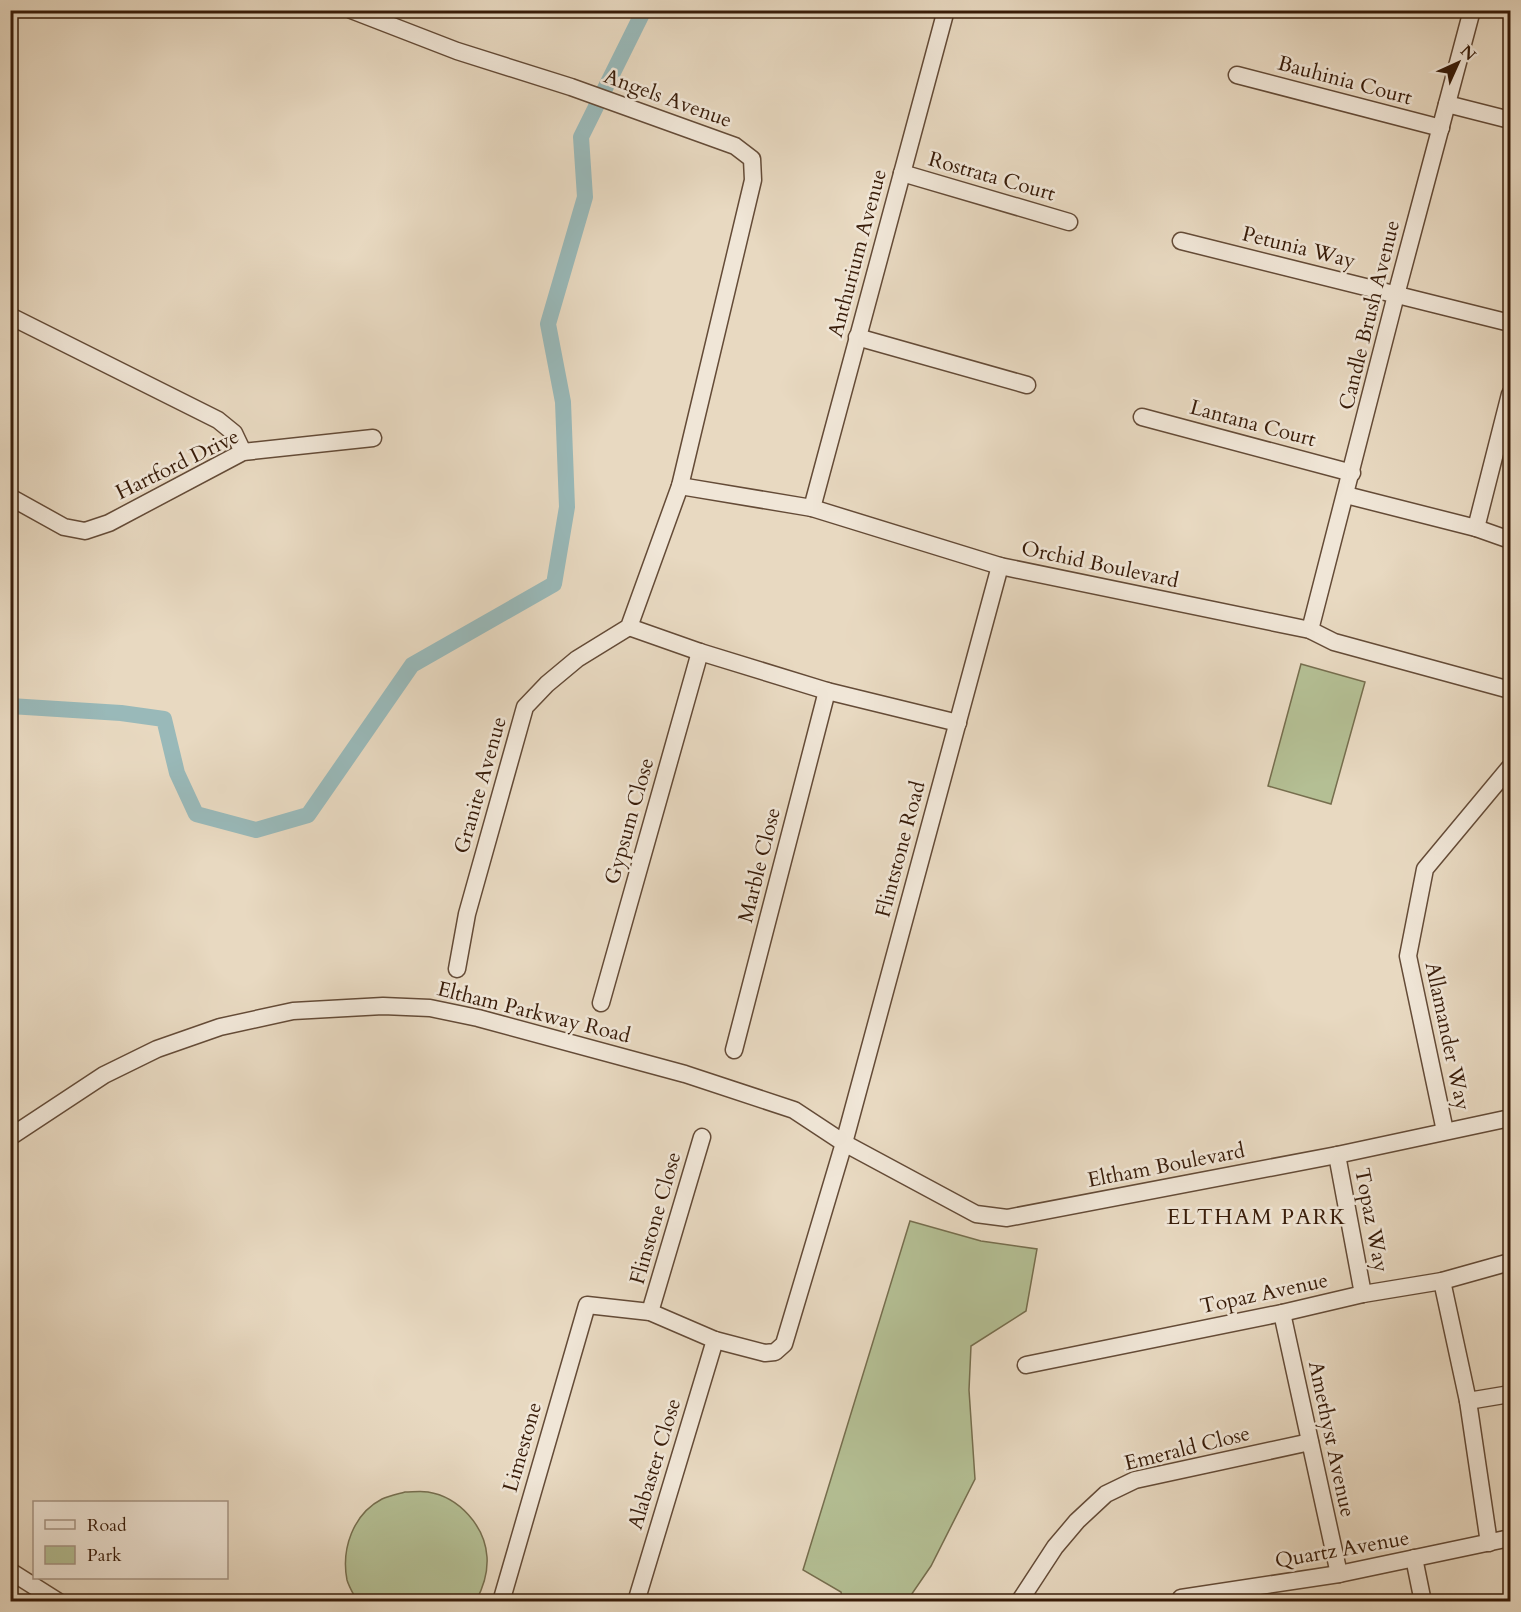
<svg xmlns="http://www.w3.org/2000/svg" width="1521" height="1612" font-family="Cardo,serif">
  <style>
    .green { fill: #b4bf94; stroke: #766e4e; stroke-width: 1.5 }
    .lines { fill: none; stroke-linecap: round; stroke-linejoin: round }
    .canal { stroke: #99b9b9; stroke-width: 16 }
    .minor-casing { stroke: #644b37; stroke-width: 19 }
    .minor { stroke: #f0e6d7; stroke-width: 16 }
    .labels { text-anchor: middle; stroke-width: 5; stroke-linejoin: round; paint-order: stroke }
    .street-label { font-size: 21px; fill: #381c09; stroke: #f0e6d7 }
    .neighbourhood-label { font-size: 22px; letter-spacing: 1.5px; fill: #381c09; stroke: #f0e6d7 }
  </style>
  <rect width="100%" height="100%" fill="#e8d9c1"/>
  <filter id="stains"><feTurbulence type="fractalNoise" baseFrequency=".00333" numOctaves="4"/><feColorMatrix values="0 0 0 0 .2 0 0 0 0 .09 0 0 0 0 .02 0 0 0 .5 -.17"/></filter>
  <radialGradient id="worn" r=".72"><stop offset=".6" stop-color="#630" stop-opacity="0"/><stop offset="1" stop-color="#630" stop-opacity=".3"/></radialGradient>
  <g class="green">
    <path d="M1301,664l64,18 -34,122 -63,-18z"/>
    <path d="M910,1221l71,20 56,8 -11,62 -55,35 -2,44 6,89 -44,87 -24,35h-64l-2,-9 -38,-22z"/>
    <path d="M405,1492c7,0 16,-1 23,0 31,5 57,34 59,65 1,16 -4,31 -11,44h-119c-3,-6 -8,-14 -10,-21 -6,-31 6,-66 35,-81 7,-3 16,-5 23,-7z"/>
  </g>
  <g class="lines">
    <path class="canal" d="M10,706l111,7 43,6 13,54 19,41 60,16 52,-15 104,-150 142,-81 13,-77 -4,-105 -15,-78 37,-127 -4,-60 63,-127"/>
    <defs>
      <g id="minor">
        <path d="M351,10l106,41 114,36 164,59 17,13 1,21 -73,306 -51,141 -52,32 -30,25 -22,23 -58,207 -10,55"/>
        <path d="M1237,75l204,53"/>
        <path d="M1447,104l63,16"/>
        <path d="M902,173l167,49"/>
        <path d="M1181,241l329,82"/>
        <path d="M10,316l208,104 16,13 9,19"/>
        <path d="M857,337l170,48"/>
        <path d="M1142,417l210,56"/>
        <path d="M680,486l132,22 188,58 310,64 24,12 176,48"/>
        <path d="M1346,495l130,33 34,12"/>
        <path d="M10,497l54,30 21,4 24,-8 134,-71 130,-14"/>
        <path d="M812,508l134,-498"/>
        <path d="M1476,528l34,-134"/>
        <path d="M629,627l71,25 127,39 131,32"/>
        <path d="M1310,630l86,-335 76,-285"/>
        <path d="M601,1003l99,-351"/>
        <path d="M734,1050l93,-359"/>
        <path d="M1445,1131l-37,-175 17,-87 85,-102"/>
        <path d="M10,1137l94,-62 53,-26 63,-22 73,-16 90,-5 47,2 48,10 207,56 109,36 50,33 132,71 31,4 330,-63 173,-37"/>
        <path d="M1337,1155l26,139"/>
        <path d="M1442,1281l26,120 21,142"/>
        <path d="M650,1312l52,-175"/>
        <path d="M1282,1313l57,261"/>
        <path d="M1026,1365l256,-52 81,-19 79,-13 68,-19"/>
        <path d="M1468,1401l42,-7"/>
        <path d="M1414,1558l9,44"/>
        <path d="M10,1571l49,31"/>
        <path d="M1181,1598l158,-24 171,-36"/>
        <path d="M501,1602l86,-297 63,7 65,28 50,13 10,-1 9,-8 60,-201 156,-577"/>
        <path d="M636,1602l79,-262"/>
        <path d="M1019,1602l36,-55 22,-26 29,-27 29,-14 175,-38"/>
      </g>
    </defs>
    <use href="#minor" class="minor-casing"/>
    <use href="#minor" class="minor"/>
  </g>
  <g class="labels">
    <g class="street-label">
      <text transform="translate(1345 80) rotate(15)" y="7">Bauhinia Court</text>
      <text transform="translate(668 98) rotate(20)" y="7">Angels Avenue</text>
      <text transform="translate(992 176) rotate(16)" y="7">Rostrata Court</text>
      <text transform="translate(1299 247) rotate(14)" y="7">Petunia Way</text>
      <text transform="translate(857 253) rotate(-75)" y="7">Anthurium Avenue</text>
      <text transform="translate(1369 315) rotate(-76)" y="7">Candle Brush Avenue</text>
      <text transform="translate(1253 423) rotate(15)" y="7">Lantana Court</text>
      <text transform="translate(177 464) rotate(-26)" y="7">Hartford Drive</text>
      <text transform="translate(1100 564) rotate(12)" y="7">Orchid Boulevard</text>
      <text transform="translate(480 785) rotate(-74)" y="7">Granite Avenue</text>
      <text transform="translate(629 821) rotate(-74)" y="7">Gypsum Close</text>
      <text transform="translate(900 849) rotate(-75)" y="7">Flintstone Road</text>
      <text transform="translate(759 865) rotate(-76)" y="7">Marble Close</text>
      <text transform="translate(534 1012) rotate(14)" y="7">Eltham Parkway Road</text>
      <text transform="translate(1448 1036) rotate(78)" y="7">Allamander Way</text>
      <text transform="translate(1166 1165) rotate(-11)" y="7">Eltham Boulevard</text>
      <text transform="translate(655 1218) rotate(-74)" y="7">Flinstone Close</text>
      <text transform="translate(1372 1220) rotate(79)" y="7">Topaz Way</text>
      <text transform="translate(1264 1293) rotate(-12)" y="7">Topaz Avenue</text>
      <text transform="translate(1332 1439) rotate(78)" y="7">Amethyst Avenue</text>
      <text transform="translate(522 1447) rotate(-74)" y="7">Limestone</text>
      <text transform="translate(1187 1448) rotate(-14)" y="7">Emerald Close</text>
      <text transform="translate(654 1464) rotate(-73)" y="7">Alabaster Close</text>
      <text transform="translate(1342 1549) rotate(-10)" y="7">Quartz Avenue</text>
    </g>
    <g class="neighbourhood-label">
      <text x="1257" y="1224">ELTHAM PARK</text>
    </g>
  </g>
  <rect width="1521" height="1612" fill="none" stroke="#e8d9c1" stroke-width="36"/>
  <rect x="12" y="12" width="1497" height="1588" fill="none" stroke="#381c09" stroke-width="3"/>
  <rect x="18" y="18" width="1485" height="1576" fill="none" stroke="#381c09" stroke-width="1.5"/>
  <rect x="33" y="1501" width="195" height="78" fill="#f0e6d7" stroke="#a69585" stroke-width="1.5"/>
  <rect x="45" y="1520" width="30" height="9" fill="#f0e6d7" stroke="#a69585" stroke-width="1.5"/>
  <text x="87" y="1531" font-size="18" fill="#381c09">Road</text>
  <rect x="45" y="1546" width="30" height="18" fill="#b4bf94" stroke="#a69585" stroke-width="1.5"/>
  <text x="87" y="1561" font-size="18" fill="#381c09">Park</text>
  <g transform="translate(1458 63) rotate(45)" stroke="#f0e6d7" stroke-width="4.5" paint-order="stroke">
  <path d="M0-4.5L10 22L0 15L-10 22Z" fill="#381c09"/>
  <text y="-9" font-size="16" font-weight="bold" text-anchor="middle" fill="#381c09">N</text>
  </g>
  <rect width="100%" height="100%" filter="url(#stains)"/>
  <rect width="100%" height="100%" fill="url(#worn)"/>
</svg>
